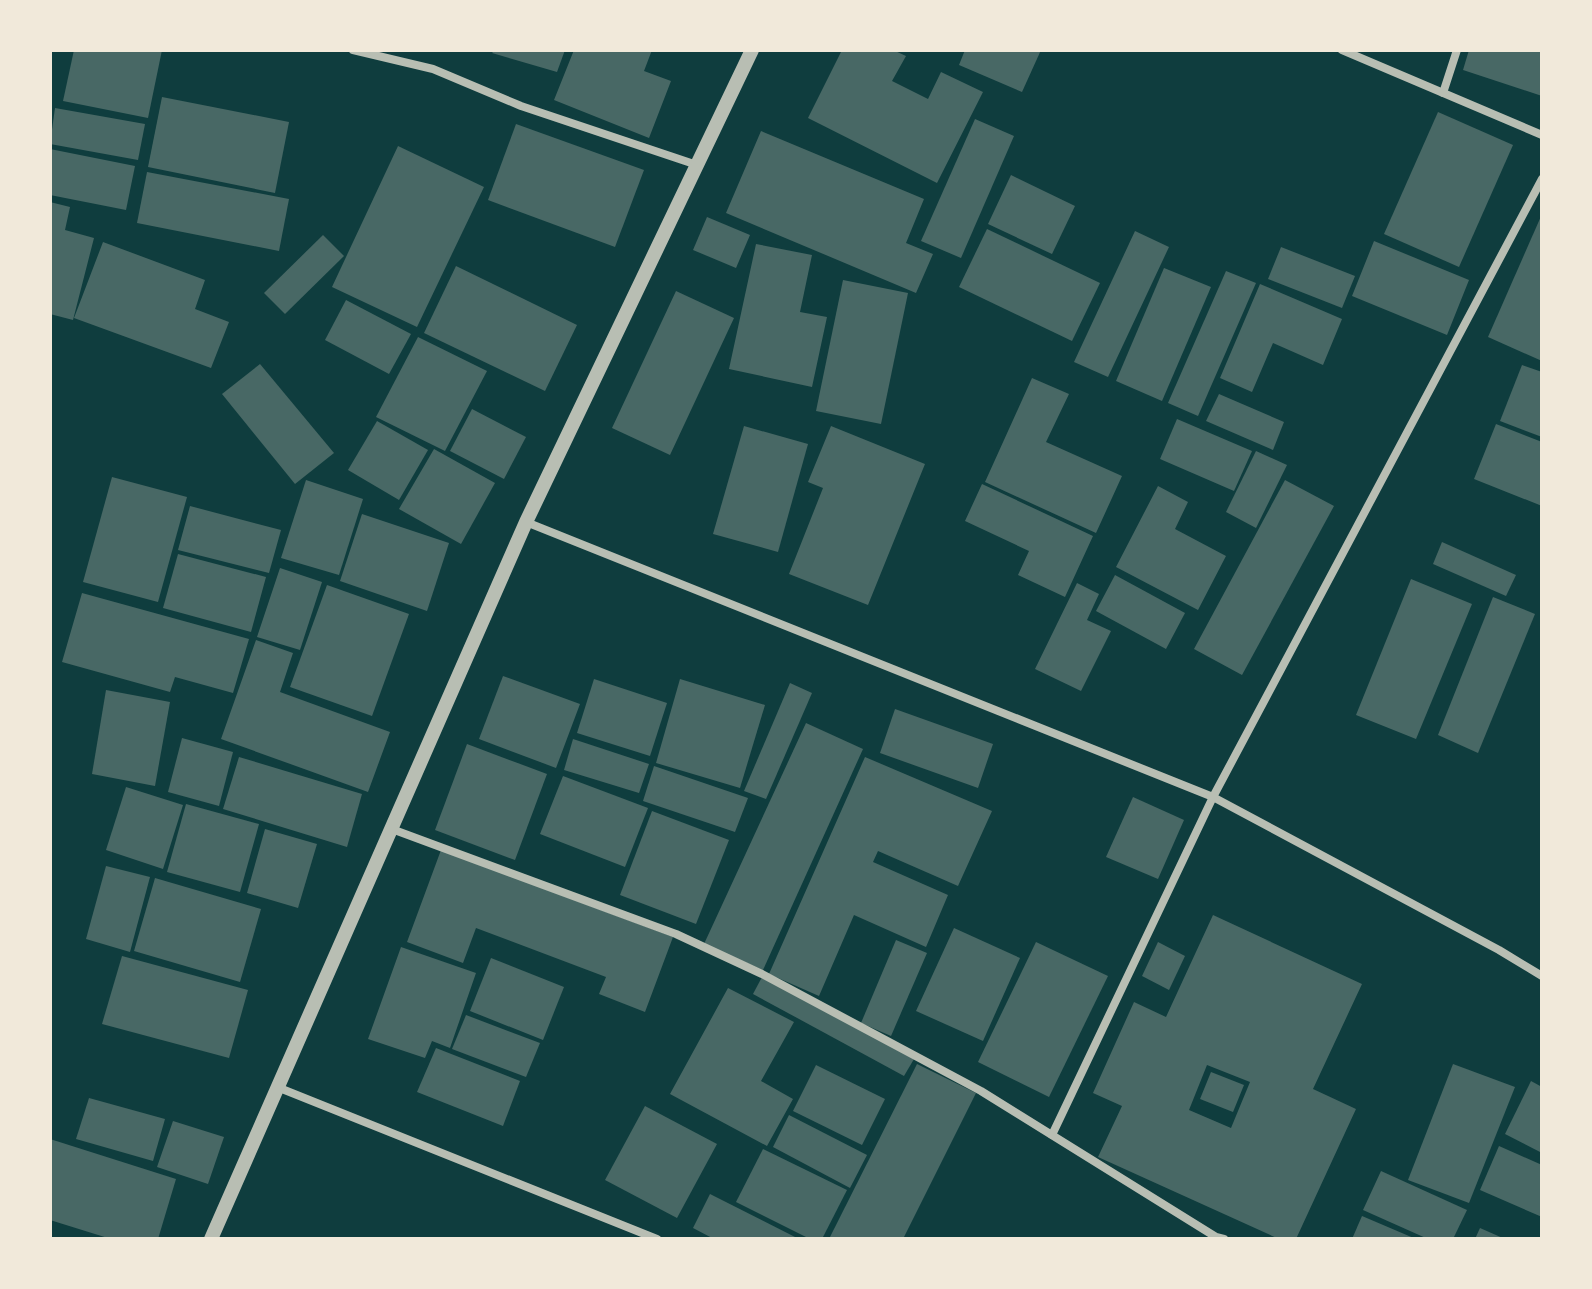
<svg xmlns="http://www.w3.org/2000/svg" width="1592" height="1289" font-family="'Asap Condensed',sans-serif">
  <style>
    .building { fill: #486865; fill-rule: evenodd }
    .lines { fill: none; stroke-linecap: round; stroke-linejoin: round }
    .minor { stroke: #b8beb3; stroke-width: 8 }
    .tertiary { stroke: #b8beb3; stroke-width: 14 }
  </style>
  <rect width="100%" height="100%" fill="#0f3d3e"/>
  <g class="building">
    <path d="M74,50h88l-14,68 -85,-17z"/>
    <path d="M495,50h70l-8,22 -65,-19z"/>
    <path d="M574,50h78l-8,21 27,10 -22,57 -95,-38z"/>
    <path d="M842,50h51l13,6 -14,25 36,18 13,-27 42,20 -46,91 -129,-65z"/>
    <path d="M965,50h76l-19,42 -63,-27z"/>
    <path d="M1469,50h73v46l-79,-26z"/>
    <path d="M162,97l127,25 -14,71 -127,-26z"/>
    <path d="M55,108l90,16 -7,36 -88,-16z"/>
    <path d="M1438,112l75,33 -54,122 -75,-33z"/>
    <path d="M975,119l39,17 -53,122 -40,-17z"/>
    <path d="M516,124l128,46 -29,77 -127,-47z"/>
    <path d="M761,131l163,68 -18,44 27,11 -17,39 -190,-80z"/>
    <path d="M398,146l86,41 -67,140 -85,-40z"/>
    <path d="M50,149l85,17 -9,44 -76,-15z"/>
    <path d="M147,172l142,27 -10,52 -142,-28z"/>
    <path d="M1011,175l64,31 -23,48 -64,-30z"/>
    <path d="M50,202l20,5 -5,23 29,8 -21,82 -23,-6z"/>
    <path d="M1542,214v147l-54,-24z"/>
    <path d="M707,217l43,18 -14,33 -43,-18z"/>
    <path d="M987,229l113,54 -28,58 -113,-54z"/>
    <path d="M1135,231l34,16 -61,130 -34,-15z"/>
    <path d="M323,235l21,21 -59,58 -21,-21z"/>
    <path d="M1374,241l95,39 -22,55 -95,-39z"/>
    <path d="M103,242l102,38 -10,29 34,13 -18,46 -137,-50z"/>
    <path d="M756,244l56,11 -12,57 27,5 -15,70 -83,-18z"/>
    <path d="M1281,247l74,29 -13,32 -74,-29z"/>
    <path d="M456,266l121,59 -32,66 -121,-58z"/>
    <path d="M1164,268l47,19 -49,114 -46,-20z"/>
    <path d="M1226,271l30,12 -58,133 -30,-13z"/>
    <path d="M843,280l65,13 -27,131 -65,-13z"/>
    <path d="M1260,284l82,35 -19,46 -50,-22 -21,49 -32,-14z"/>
    <path d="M676,291l58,27 -64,137 -58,-27z"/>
    <path d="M346,300l65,34 -22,40 -64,-34z"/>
    <path d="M418,337l69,34 -42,80 -69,-34z"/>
    <path d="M260,364l74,89 -39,31 -73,-90z"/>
    <path d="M1522,365l20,7v65l-42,-16z"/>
    <path d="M1032,378l37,16 -23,48 76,34 -26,57 -111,-51z"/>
    <path d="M1219,394l65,28 -11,28 -67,-29z"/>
    <path d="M472,409l54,28 -22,42 -54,-28z"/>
    <path d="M1177,419l75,32 -18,40 -74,-32z"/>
    <path d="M377,421l51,29 -29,50 -51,-30z"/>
    <path d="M1496,424l46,18v64l-68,-27z"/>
    <path d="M744,426l64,18 -30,108 -65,-18z"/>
    <path d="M831,426l94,38 -57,141 -79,-31 34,-86 -15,-6z"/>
    <path d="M434,449l61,34 -34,61 -62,-35z"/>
    <path d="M1256,451l31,14 -31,63 -30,-16z"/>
    <path d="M112,477l75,20 -29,105 -75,-20z"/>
    <path d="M306,480l57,19 -24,76 -58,-17z"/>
    <path d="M1285,480l49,26 -92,169 -48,-26z"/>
    <path d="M982,484l111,52 -28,61 -47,-22 11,-24 -64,-30z"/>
    <path d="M1158,486l30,16 -13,27 51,27 -28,54 -82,-43z"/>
    <path d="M190,506l91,24 -12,43 -91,-23z"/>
    <path d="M362,514l87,29 -22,68 -87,-30z"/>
    <path d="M1442,542l74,33 -10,21 -73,-32z"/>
    <path d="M178,554l88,23 -15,55 -88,-24z"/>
    <path d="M280,568l42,14 -22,68 -43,-13z"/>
    <path d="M1115,575l70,38 -19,36 -70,-38z"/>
    <path d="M1411,579l61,25 -56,135 -60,-24z"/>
    <path d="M1077,583l22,11 -12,26 24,11 -30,60 -46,-22z"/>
    <path d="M327,585l82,29 -37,102 -82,-29z"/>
    <path d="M82,593l167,46 -16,54 -58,-16 -5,15 -108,-30z"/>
    <path d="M1493,597l42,17 -57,139 -40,-18z"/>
    <path d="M256,640l37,13 -13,39 110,40 -22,60 -147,-53z"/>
    <path d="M503,676l77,28 -24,64 -77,-29z"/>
    <path d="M594,679l73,24 -17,53 -73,-23z"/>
    <path d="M680,679l85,26 -25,83 -84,-25z"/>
    <path d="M790,683l22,10 -46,106 -22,-8z"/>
    <path d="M106,690l64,12 -15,84 -63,-12z"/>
    <path d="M895,709l98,35 -15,44 -98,-35z"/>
    <path d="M806,723l57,26 -100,221 -59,-26z"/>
    <path d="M182,738l51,14 -14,54 -51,-14z"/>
    <path d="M573,739l76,25 -10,29 -75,-23z"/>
    <path d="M467,744l80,30 -32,86 -80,-30z"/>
    <path d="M239,757l123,37 -15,53 -124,-38z"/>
    <path d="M865,757l127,54 -34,75 -80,-35 -5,11 75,33 -22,52 -72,-32 -35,81 -50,-22z"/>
    <path d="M654,766l94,32 -13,34 -92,-31z"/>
    <path d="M563,776l85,32 -23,59 -85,-33z"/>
    <path d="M126,787l57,18 -20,64 -57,-19z"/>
    <path d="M1133,797l51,23 -26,59 -52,-22z"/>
    <path d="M186,804l73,20 -19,68 -73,-20z"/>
    <path d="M652,811l77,29 -33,84 -76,-29z"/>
    <path d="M265,829l52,15 -19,64 -51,-15z"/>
    <path d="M441,850l232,87 -28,75 -46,-18 7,-17 -130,-49 -13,35 -56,-21z"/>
    <path d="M106,866l44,11 -20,75 -44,-13z"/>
    <path d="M155,878l106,31 -21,73 -106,-31z"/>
    <path d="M1213,915l149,69 -49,105 43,20 -60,130h-17l-181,-82 24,-51 -29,-13 41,-91 32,15zM1207,1065l43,17 -19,46 -42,-18z"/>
    <path d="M954,928l66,30 -37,83 -67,-30z"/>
    <path d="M896,940l31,13 -36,83 -30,-13z"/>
    <path d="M1036,942l72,34 -59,121 -71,-35z"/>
    <path d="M1158,942l27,14 -16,34 -27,-14z"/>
    <path d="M401,947l75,26 -26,75 -18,-7 -7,17 -57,-19z"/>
    <path d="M122,956l126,34 -19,68 -127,-34z"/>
    <path d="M491,958l73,29 -21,53 -73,-29z"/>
    <path d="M762,977l152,82 -10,17 -151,-82z"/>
    <path d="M728,988l66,34 -33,59 32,18 -26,47 -97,-52z"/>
    <path d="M466,1015l74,28 -14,34 -74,-28z"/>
    <path d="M436,1048l84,33 -17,45 -86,-34z"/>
    <path d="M917,1064l59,29 -73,146h-74z"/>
    <path d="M1453,1064l62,23 -46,116 -61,-23z"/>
    <path d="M816,1065l69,34 -23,46 -69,-34z"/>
    <path d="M1211,1072l33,13 -11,27 -33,-13z"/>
    <path d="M1531,1081l11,6v66l-37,-19z"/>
    <path d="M89,1098l76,21 -12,42 -77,-22z"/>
    <path d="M645,1106l72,38 -40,74 -72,-38z"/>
    <path d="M789,1115l78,40 -17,33 -77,-41z"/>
    <path d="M173,1121l51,16 -16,47 -51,-17z"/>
    <path d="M50,1139l126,40 -18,60h-47l-61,-19z"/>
    <path d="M1499,1146l43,19v52l-62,-27z"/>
    <path d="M763,1149l84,41 -25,49h-12l-74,-37z"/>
    <path d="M1381,1171l86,39 -14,29h-25l-65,-29z"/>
    <path d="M710,1194l89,45h-85l-21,-11z"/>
    <path d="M1362,1216l54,23h-64z"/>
    <path d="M1480,1228l25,11h-30z"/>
  </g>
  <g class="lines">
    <g class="minor">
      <path d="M353,50l80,19 88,37 176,59"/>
      <path d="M1342,50l200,85"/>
      <path d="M1443,93l14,-43"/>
      <path d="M526,522l687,275 286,153 43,26"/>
      <path d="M389,828l287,106 86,40 219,117 235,146 8,2"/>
      <path d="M277,1087l380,152"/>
      <path d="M1052,1135l161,-338 329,-618"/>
    </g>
    <path class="tertiary" d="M211,1239l315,-717 226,-472"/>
  </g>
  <rect width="1592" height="1289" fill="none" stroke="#f1e9da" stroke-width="104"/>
</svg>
